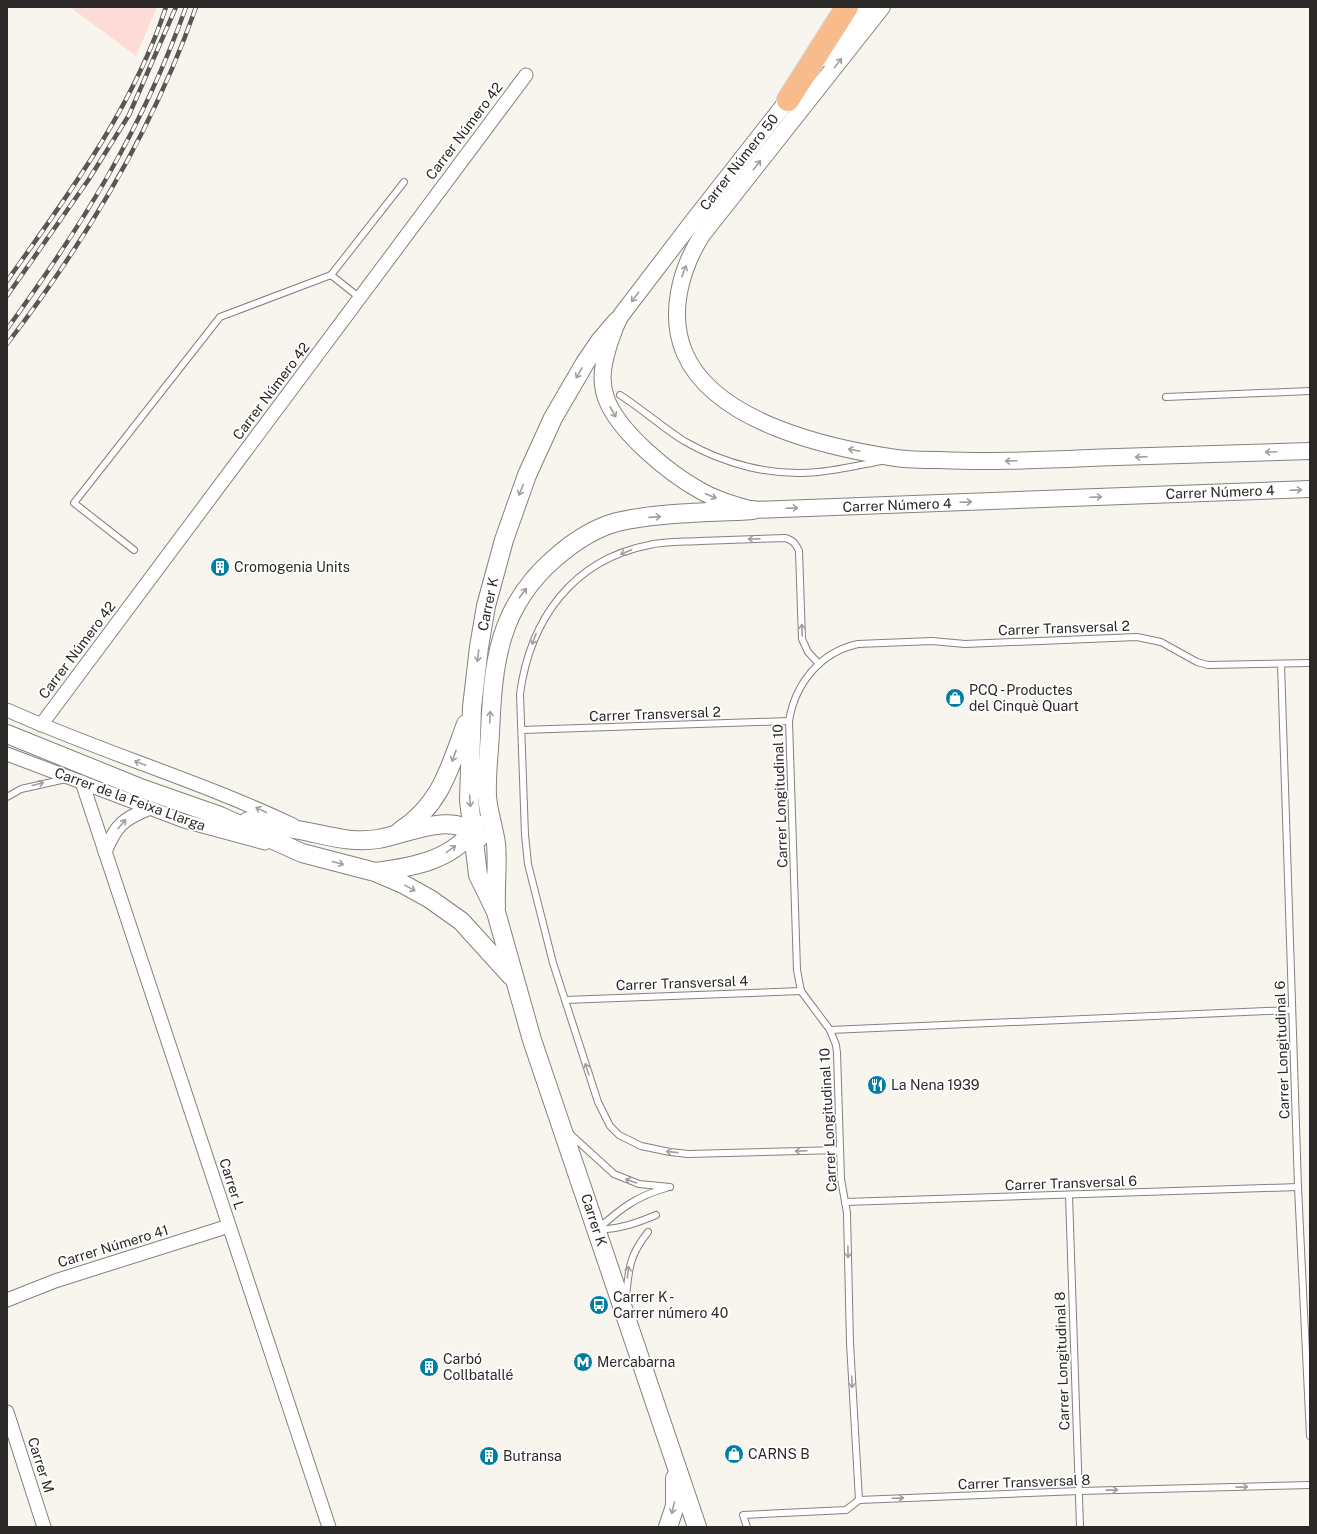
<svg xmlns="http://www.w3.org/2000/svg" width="1317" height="1534" font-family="'Public Sans',sans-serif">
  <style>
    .green { fill: #fddcd7 }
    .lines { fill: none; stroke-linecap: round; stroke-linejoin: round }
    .service-casing { stroke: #85827d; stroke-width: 8 }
    .minor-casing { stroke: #85827d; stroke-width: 15 }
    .tertiary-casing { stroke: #85827d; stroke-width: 18 }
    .secondary-casing { stroke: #85827d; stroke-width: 20 }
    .trunk-casing { stroke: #d5d4d4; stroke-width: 24 }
    .service { stroke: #fff; stroke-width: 6 }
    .minor { stroke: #fff; stroke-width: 13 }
    .tertiary { stroke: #fff; stroke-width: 16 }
    .secondary { stroke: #fff; stroke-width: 18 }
    .trunk { stroke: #f8bb8c; stroke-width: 22 }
    .rail-casing { stroke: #595754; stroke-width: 4.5 }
    .rail { stroke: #fff; stroke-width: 3; stroke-dasharray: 9; stroke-linecap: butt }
    .oneway { stroke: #a09f9e }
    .labels { text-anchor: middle; stroke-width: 3.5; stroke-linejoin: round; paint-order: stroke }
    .street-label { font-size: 14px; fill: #2b2927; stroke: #fff }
    .poi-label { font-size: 14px; fill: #2b2927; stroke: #fff; text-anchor: start }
  </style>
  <rect width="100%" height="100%" fill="#f8f5ef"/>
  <path class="green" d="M70,7h87l-21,49z"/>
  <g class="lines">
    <defs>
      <g id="service">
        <path d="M331,275l73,-93"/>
        <path d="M620,395c22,14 42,32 64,46 40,23 88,36 134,31 21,-2 42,-7 63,-11"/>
        <path d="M1166,397l144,-6"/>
        <path d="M134,550l-60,-47 146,-186 111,-42 29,23"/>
        <path d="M819,664l-11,-12 -6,-13 -3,-88c-3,-7 -6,-11 -14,-13 -28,1 -57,2 -85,3 -17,1 -35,0 -51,4 -77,15 -119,75 -129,149l5,141 3,29 25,99 45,139 12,24 9,9 22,11 29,6 18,2 152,-4"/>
        <path d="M1281,664l17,523 12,249"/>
        <path d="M522,730l267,-9"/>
        <path d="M7,797l14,-8 45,-10"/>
        <path d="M565,1000l236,-9"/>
        <path d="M830,1030l462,-20"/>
        <path d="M569,1133l45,41 25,10 31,3"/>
        <path d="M1069,1195l11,332"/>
        <path d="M845,1202l453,-15"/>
        <path d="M598,1229c22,-20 39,-33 68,-41"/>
        <path d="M599,1230c21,-1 38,-7 57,-15"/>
        <path d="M626,1297c3,-29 3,-41 22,-65"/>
        <path d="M859,1500l-9,-157 -3,-130 -6,-34 -4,-126 -1,-8 -6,-15 -29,-39 -4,-21 -8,-249c6,-37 31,-69 69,-77l74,-3 33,3 172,-7 24,5 36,20 11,3 102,-2"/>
        <path d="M747,1527l-4,-12 103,-5 13,-10 220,-9 231,-6"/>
      </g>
      <g id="minor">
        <path d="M7,710c94,42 193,71 286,115"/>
        <path d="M41,725l485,-650"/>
        <path d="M7,754l177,67 81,22"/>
        <path d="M82,782l247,745"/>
        <path d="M105,852c11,-27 18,-33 45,-44"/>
        <path d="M7,1300l48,-19 174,-55"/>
        <path d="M7,1412l37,115"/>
      </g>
      <g id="tertiary">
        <path d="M882,7l-180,228c-22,35 -34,80 -17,119 31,69 144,94 211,104 14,2 29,2 44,2 59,3 118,-1 177,-3 64,-2 129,-4 193,-6"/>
        <path d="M824,58l41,-51"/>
        <path d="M795,91l-102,130 -71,93c-6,8 -8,17 -12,27 -6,19 -11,38 -4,57 12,34 64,76 95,93 16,9 34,14 52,19l557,-21"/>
      </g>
      <g id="secondary">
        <path d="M617,321l-17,20 -15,22 -32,55 -26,57 -23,65 -18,66 -7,41 -7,60 -3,93 9,75 18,37 36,128 165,487"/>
        <path d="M7,734l136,55 77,27 82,37 73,19 28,12 27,15 31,22 50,55"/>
        <path d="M248,821c20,4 41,7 61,11 23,5 45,11 69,7 31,-5 76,-30 101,-1"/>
        <path d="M400,831c41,-26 50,-64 66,-107"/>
        <path d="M376,872c37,-5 80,-12 101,-48"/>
        <path d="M496,907c-1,-21 2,-42 0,-63 -2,-16 -8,-32 -9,-48 -1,-21 2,-42 3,-63 3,-70 8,-126 65,-175 17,-15 40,-30 62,-36 43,-10 92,-9 136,-12"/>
        <path d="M668,1527l7,-21v-28"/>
      </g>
      <path id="trunk" d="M788,100l59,-93"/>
    </defs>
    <use href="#service" class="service-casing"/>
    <use href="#minor" class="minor-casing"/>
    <use href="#tertiary" class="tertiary-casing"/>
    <use href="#secondary" class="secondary-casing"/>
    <use href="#trunk" class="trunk-casing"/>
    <use href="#service" class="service"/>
    <use href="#minor" class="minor"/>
    <use href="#tertiary" class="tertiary"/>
    <use href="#secondary" class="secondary"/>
    <use href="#trunk" class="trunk"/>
    <defs>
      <g id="rail">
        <path d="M7,281c61,-86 126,-173 159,-274"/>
        <path d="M7,296l82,-117 40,-64 47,-108"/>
        <path d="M7,329c75,-103 136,-201 179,-322"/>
        <path d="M7,344c79,-103 146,-214 189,-337"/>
      </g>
    </defs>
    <use href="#rail" class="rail-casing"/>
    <use href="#rail" class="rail"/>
  </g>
  <defs><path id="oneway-shaft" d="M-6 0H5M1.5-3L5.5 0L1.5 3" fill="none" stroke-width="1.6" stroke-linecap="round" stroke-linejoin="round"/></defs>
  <g class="oneway">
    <use href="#oneway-shaft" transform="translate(838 63) rotate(-52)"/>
    <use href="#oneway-shaft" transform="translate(757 165) rotate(-52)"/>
    <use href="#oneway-shaft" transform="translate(684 271) rotate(-70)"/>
    <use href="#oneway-shaft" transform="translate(635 297) rotate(127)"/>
    <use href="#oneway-shaft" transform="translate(579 373) rotate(120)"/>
    <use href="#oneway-shaft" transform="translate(613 412) rotate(61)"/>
    <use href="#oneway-shaft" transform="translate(854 450) rotate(-168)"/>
    <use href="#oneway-shaft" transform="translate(1271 452) rotate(178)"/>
    <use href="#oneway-shaft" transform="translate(1141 457) rotate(178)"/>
    <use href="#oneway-shaft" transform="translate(1011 461) rotate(178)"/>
    <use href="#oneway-shaft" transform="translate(521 490) rotate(112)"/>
    <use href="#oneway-shaft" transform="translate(1296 490) rotate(-2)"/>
    <use href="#oneway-shaft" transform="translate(711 496) rotate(23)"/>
    <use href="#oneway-shaft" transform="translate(1096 497) rotate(-2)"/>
    <use href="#oneway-shaft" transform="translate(966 502) rotate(-2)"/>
    <use href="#oneway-shaft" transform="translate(792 508) rotate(-2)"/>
    <use href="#oneway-shaft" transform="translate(655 517) rotate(-4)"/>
    <use href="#oneway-shaft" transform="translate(754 539) rotate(178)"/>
    <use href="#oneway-shaft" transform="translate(626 552) rotate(157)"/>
    <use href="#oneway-shaft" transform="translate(523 593) rotate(-53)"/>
    <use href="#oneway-shaft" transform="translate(802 630) rotate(-92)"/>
    <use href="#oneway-shaft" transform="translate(534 639) rotate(111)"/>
    <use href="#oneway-shaft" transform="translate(478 656) rotate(97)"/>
    <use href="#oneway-shaft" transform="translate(490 717) rotate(-87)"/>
    <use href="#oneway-shaft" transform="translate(454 756) rotate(110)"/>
    <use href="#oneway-shaft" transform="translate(140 763) rotate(-159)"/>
    <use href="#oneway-shaft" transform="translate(38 784) rotate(-15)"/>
    <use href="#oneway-shaft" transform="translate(470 801) rotate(86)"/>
    <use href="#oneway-shaft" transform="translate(261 810) rotate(-155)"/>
    <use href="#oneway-shaft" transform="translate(122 824) rotate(-49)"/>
    <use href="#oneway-shaft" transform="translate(451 849) rotate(-36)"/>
    <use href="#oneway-shaft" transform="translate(338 863) rotate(15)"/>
    <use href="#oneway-shaft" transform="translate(410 888) rotate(29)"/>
    <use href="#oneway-shaft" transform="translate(587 1069) rotate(-108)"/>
    <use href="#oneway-shaft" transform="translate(801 1151) rotate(178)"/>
    <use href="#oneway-shaft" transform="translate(672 1152) rotate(-174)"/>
    <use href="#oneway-shaft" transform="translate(631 1181) rotate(-161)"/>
    <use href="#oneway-shaft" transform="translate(848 1252) rotate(89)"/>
    <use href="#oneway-shaft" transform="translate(628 1272) rotate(-83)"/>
    <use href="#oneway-shaft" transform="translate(852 1382) rotate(87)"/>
    <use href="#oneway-shaft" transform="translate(1242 1487) rotate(-1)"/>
    <use href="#oneway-shaft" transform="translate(1112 1490) rotate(-1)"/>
    <use href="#oneway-shaft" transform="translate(898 1498) rotate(-2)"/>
    <use href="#oneway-shaft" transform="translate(673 1508) rotate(103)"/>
  </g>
  <defs>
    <symbol id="building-disc" viewBox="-11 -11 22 22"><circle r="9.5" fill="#017ca3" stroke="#fff"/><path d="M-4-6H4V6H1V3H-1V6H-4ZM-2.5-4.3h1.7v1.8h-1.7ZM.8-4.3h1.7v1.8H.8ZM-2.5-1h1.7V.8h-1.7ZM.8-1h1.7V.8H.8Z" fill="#fff"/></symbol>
    <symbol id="shop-disc" viewBox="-11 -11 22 22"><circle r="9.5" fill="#017ca3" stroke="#fff"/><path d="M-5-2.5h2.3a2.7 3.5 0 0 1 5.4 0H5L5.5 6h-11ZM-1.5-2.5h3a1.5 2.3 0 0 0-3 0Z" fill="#fff"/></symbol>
    <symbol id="restaurant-disc" viewBox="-11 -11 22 22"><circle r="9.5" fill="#017ca3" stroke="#fff"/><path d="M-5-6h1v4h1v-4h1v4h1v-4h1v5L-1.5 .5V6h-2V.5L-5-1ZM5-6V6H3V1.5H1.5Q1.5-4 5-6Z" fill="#fff"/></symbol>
    <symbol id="bus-disc" viewBox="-11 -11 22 22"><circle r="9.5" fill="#017ca3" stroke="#fff"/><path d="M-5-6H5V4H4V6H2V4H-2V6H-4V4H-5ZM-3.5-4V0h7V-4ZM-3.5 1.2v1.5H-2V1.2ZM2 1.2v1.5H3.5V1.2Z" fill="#fff"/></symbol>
    <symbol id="metro-disc" viewBox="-11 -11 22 22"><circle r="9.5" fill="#017ca3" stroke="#fff"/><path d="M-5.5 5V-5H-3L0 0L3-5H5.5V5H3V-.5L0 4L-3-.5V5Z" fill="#fff"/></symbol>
  </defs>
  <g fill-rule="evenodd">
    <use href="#building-disc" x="209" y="556" width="22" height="22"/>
    <use href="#shop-disc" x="944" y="687" width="22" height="22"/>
    <use href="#restaurant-disc" x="866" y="1074" width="22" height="22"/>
    <use href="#bus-disc" x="588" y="1294" width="22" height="22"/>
    <use href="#metro-disc" x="572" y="1351" width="22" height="22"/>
    <use href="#building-disc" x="418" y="1356" width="22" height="22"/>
    <use href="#shop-disc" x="723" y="1443" width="22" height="22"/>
    <use href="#building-disc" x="478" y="1445" width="22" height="22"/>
  </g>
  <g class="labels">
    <g class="street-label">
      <text transform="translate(464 131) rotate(-53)" y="5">Carrer Número 42</text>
      <text transform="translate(739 162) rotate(-52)" y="5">Carrer Número 50</text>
      <text transform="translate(271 391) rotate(-53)" y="5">Carrer Número 42</text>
      <text transform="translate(1220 492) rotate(-2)" y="5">Carrer Número 4</text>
      <text transform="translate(897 505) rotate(-2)" y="5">Carrer Número 4</text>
      <text transform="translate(488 604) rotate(-78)" y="5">Carrer K</text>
      <text transform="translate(1064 628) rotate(-2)" y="5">Carrer Transversal 2</text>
      <text transform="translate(77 650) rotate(-53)" y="5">Carrer Número 42</text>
      <text transform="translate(655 714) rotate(-2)" y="5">Carrer Transversal 2</text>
      <text transform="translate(780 796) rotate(-92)" y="5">Carrer Longitudinal 10</text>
      <text transform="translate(130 799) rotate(20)" y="5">Carrer de la Feixa Llarga</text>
      <text transform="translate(682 983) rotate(-2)" y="5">Carrer Transversal 4</text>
      <text transform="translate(1282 1050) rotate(-92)" y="5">Carrer Longitudinal 6</text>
      <text transform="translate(828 1120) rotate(-93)" y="5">Carrer Longitudinal 10</text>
      <text transform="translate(1071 1183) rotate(-2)" y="5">Carrer Transversal 6</text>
      <text transform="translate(232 1184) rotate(72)" y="5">Carrer L</text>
      <text transform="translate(594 1220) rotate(72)" y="5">Carrer K</text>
      <text transform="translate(113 1246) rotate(-17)" y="5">Carrer Número 41</text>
      <text transform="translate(1062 1361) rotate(-92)" y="5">Carrer Longitudinal 8</text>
      <text transform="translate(41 1465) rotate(72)" y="5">Carrer M</text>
      <text transform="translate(1024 1482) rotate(-2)" y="5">Carrer Transversal 8</text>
    </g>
    <g class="poi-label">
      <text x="234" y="572">Cromogenia Units</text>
      <text x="969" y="695">PCQ - Productes<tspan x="969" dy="16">del Cinquè Quart</tspan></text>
      <text x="891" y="1090">La Nena 1939</text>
      <text x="613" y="1302">Carrer K -<tspan x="613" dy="16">Carrer número 40</tspan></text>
      <text x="443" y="1364">Carbó<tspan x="443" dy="16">Collbatallé</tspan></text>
      <text x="597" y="1367">Mercabarna</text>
      <text x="748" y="1459">CARNS B</text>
      <text x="503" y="1461">Butransa</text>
    </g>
  </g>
  <rect width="1317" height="1534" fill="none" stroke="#2b2927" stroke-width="16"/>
</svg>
